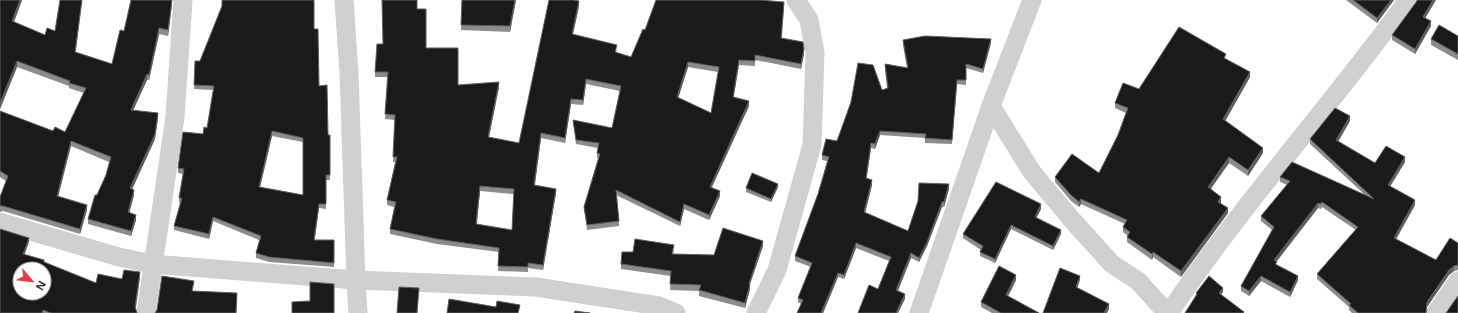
<svg xmlns="http://www.w3.org/2000/svg" width="1458" height="313" font-family="'Noto Sans',sans-serif">
  <style>
    .lines { fill: none; stroke-linecap: round; stroke-linejoin: round }
    .street { stroke: #d0d0d0; stroke-width: 19 }
    .wall { fill: #8c8c8c; fill-rule: evenodd }
    .shaded-wall { fill: #5f5f5f }
    .building { fill: #1a1a1a; stroke: #5f5f5f; fill-rule: evenodd }
  </style>
  <rect width="100%" height="100%" fill="#fff"/>
  <g class="lines">
    <g class="street">
      <path d="M344,0l5,73 7,207 2,33"/>
      <path d="M991,106l41,66 41,49 39,43 26,17 29,32"/>
      <path d="M0,222l119,35 33,7 204,16 180,7 123,19 17,7"/>
      <path d="M146,313l29,-196 8,-117"/>
      <path d="M756,313l21,-43 35,-125 3,-92 -6,-33 -13,-20"/>
      <path d="M919,313l72,-207 41,-106"/>
      <path d="M1169,313c73,-109 162,-207 239,-313"/>
      <path d="M1436,313l22,-32"/>
    </g>
  </g>
  <g class="wall">
    <path d="M0,0h22l-8,22 62,30 36,12 12,-33 48,-27 -4,32 -9,-2 -10,46h-2l-14,30 25,8 -3,21 -23,50 2,6 -5,18 7,7 -5,16 -43,-12v-5l9,-24 9,-20 3,-13 -38,-16 -13,50 29,14 -7,24 -77,-23 -3,1v-15l6,-16 -6,-4v-66l53,20 12,1 19,-39 -15,-5v-2l-52,-19 -17,42z"/>
    <path d="M462,0h54l-6,32 -49,-2z"/>
    <path d="M1346,0h48l-17,23z"/>
    <path d="M579,6l-6,28 44,16 -1,2 15,5 14,-27 139,-23 -2,31 22,16 -3,15 -46,-9v6l-16,-1 -6,32 16,9 -37,81 8,9 -11,24 -25,-11 -4,17 -64,-31 3,26v5l-32,4 -3,-23 14,-49h-1v-5l1,-5 -22,-4 -3,-24 39,8 8,-37 -34,-7 -3,21 -12,-1 -6,39 -24,-5 -6,47 21,8 -13,77 -15,-2v4l-30,-1 1,-19 -62,-8 -47,-10v-5l4,-22 -7,-2v-5l8,-38h-2l2,-42 -10,-1 3,-42h-13v-5l8,-28 34,-35 9,39 32,37 41,2 -10,50 30,6zM688,67l30,5 -7,41 -33,-15zM480,191l34,3 -2,36 -35,-6z"/>
    <path d="M1425,18l6,8 -16,28 -23,-14v-5z"/>
    <path d="M314,29l5,57 9,49h2v45h-4v29l-7,-1 -5,32h20v27l-65,-5 -13,-4v-5l3,-13 -46,-19 -4,18 -35,-9v-4l6,-23 -1,-1v-4l4,-24 -5,-1v-5l25,-34 4,-6 6,-38 -19,-1v-4l6,-24zM272,136l31,6v53l-43,-8z"/>
    <path d="M1458,36v24l-27,-15v-6z"/>
    <path d="M903,40l88,3 -8,30 -17,-5v17l-9,-1 -5,60 -27,-1v-5l-45,-3 -5,14 -4,-1 -5,30 6,7 -7,28 43,18 41,-42 -5,18h-2l-15,39 -8,16 -8,-4 -13,33 7,8 -27,-10 11,-28 -33,-13 -12,31 -6,-2 -15,36h-26l4,-9 -3,-2v-4l13,-31 -16,-6v-5l23,-62 9,-33 -5,-1v-5l15,-14 45,-51 5,-2 -2,-19v-5l22,4 -4,-23z"/>
    <path d="M1226,59l24,18 -25,44 38,32 -15,23 -19,-13 -19,26 11,14 7,10 -47,64 -28,-20 -1,3 -25,-18v-5l1,-1 -5,-4v-5l2,-3 -44,-20 -2,3 -8,-6 -16,-19v-5l44,-4 19,-38 8,-22 -11,-5v-5l24,-14z"/>
    <path d="M1350,121l-12,21 37,21 30,-1 -15,24 25,19 -19,34 40,21 22,-17v27l-4,1 -5,4 -22,32 -1,6h-74l-3,-3v-3l-32,-28v-5l39,-44 -34,-23 -1,2 -3,-1 -42,53 1,4 21,15 -8,17 -29,-16 -12,15 -8,-5v-5l31,-56 -11,-9v-5l26,-31 -7,-3v-5l84,17 -54,-50v-5z"/>
    <path d="M778,187l-7,15 -25,-10v-4z"/>
    <path d="M1041,209l-5,9 25,16 -8,16 -42,-21 -16,34 -15,-7v-4l1,-2 -18,-12v-4z"/>
    <path d="M29,242l-5,13 72,28 44,-6 -4,31 1,5h-137z"/>
    <path d="M763,246l-13,38v5l-5,19 -46,-12v-5l-29,-1 1,-14 -50,-7v-5l12,-12 41,-2 -1,4 41,1z"/>
    <path d="M1016,280l-8,16 31,17h-47l-11,-6v-5z"/>
  </g>
  <g class="shaded-wall">
    <path d="M20,0h2l-10,27v-6z"/>
    <path d="M82,0l-7,58v-6z"/>
    <path d="M172,0v4l-4,32v-6z"/>
    <path d="M515,0h1l-6,32v-6z"/>
    <path d="M1391,0h3l-17,23v-5z"/>
    <path d="M1433,0h3l-13,22v-5z"/>
    <path d="M579,1v5l-7,33v-5z"/>
    <path d="M1431,21v5l-16,28v-5z"/>
    <path d="M159,28v6l-10,46v-5z"/>
    <path d="M991,39v4l-8,30v-4z"/>
    <path d="M804,49v5l-3,15v-5z"/>
    <path d="M739,60v5l-6,37v-5z"/>
    <path d="M17,61v6l-17,42v-6z"/>
    <path d="M688,62v5l-11,35v-5z"/>
    <path d="M1250,72v5l-27,48v-6z"/>
    <path d="M147,74v6l-16,35v-5z"/>
    <path d="M586,79v5l-3,21v-5z"/>
    <path d="M499,82v5l-11,55v-5z"/>
    <path d="M571,99v5l-6,39v-5z"/>
    <path d="M749,101v5l-39,85v-4z"/>
    <path d="M158,113v5l-3,21 -25,55v-6z"/>
    <path d="M1350,116v5l-14,24v-5z"/>
    <path d="M272,131v5l-13,56v-5z"/>
    <path d="M880,131v4l-5,14v-5z"/>
    <path d="M541,133v5l-7,52v-5z"/>
    <path d="M71,141v5l-14,55v-5z"/>
    <path d="M871,143v5l-5,35v-5z"/>
    <path d="M1263,148v5l-15,23v-6z"/>
    <path d="M1229,157v6l-21,30v-6z"/>
    <path d="M1405,157v5l-17,28v-5z"/>
    <path d="M872,180v5l-8,32v-5z"/>
    <path d="M778,184v3l-7,15v-3z"/>
    <path d="M949,184v5l-5,18v-5z"/>
    <path d="M480,186v5l-4,38v-5z"/>
    <path d="M556,189v4l-13,77v-5z"/>
    <path d="M134,190v5l-6,23v-6z"/>
    <path d="M720,191v5l-11,24v-5z"/>
    <path d="M1221,197v6l-3,4v-5z"/>
    <path d="M1081,199v5l-2,3v-5z"/>
    <path d="M1415,200v5l-21,38v-5z"/>
    <path d="M942,202v5l-15,39 -8,16v-4z"/>
    <path d="M1318,203v5l-44,57v-5z"/>
    <path d="M319,204v4l-5,37v-5z"/>
    <path d="M684,204v5l-4,17v-4z"/>
    <path d="M1041,204v5l-6,12v-4z"/>
    <path d="M87,205v5l-7,24v-5z"/>
    <path d="M1228,208v5l-47,64v-6z"/>
    <path d="M136,215v5l-5,16v-5z"/>
    <path d="M213,217v4l-4,18v-5z"/>
    <path d="M1011,225v4l-16,34v-4z"/>
    <path d="M1061,230v4l-8,16v-4z"/>
    <path d="M29,238v4l-6,17v-5z"/>
    <path d="M763,241v5l-13,38v5l-5,19v-5l4,-19z"/>
    <path d="M856,243v5l-12,31v-4z"/>
    <path d="M1153,252v5l-1,3v-6z"/>
    <path d="M911,253v5l-15,37v-5z"/>
    <path d="M1454,266v5l-5,4 -22,32 -1,6 1,-11 22,-32z"/>
    <path d="M140,272v5l-5,35v-5z"/>
    <path d="M838,273v4l-15,36h-2z"/>
    <path d="M1016,275v5l-10,20v-5z"/>
    <path d="M1080,276v4l-4,12v-5z"/>
    <path d="M1261,276v5l-12,15v-5z"/>
    <path d="M1298,276v4l-8,17v-5z"/>
    <path d="M1223,288v4l-4,5v-4z"/>
    <path d="M905,294v5l-7,14h-2z"/>
    <path d="M1109,304v5l-2,4h-3z"/>
  </g>
  <g class="building">
    <path d="M0,0h20l-8,21 33,14 2,-7 8,3 5,-31h22l-7,52 37,12 8,-34 4,1 7,-31h41l-4,30 -9,-2 -10,47 -2,-1 -16,36 27,3 -3,21 -25,54 4,2 -6,22 8,3 -5,16 -43,-12 7,-24h2l9,-20 5,-18 -40,-16 -14,55 30,9 -7,24 -77,-23h-3v-9l8,-21 -8,-5v-60l53,20 2,-4 10,5 21,-44 -17,-5 1,-2 -53,-20 -17,42z"/>
    <path d="M222,0h92v29h4l1,57 8,-1 1,50h2v40h-4v29h-7l-5,36h20v23l-65,-6 -13,-4 5,-17 -48,-19 -4,17 -35,-8 8,-28h-3l5,-29 -6,-1 5,-36 20,2 1,-7 3,1 7,-42 -20,-1 1,-24h5l22,-55zM272,131l31,7v57l-44,-8z"/>
    <path d="M382,0h35v9h9v39h32v37l41,-3 -11,55 31,6 30,-143h24l6,1 -7,33 45,11 -2,7 16,5 12,-28 2,1 11,-30h104l24,2 -3,36 22,4 1,7 -3,15 -46,-9v6l-16,-1 -6,37 16,4 -39,86 10,4 -11,24 -25,-11 -4,18 -64,-32 3,31 -32,4 -3,-18 16,-53 -3,-1 2,-10 -23,-3 -3,-20 39,8 9,-42 -35,-7 -3,21 -12,-1 -6,39 -24,-5 -7,52 22,4 -13,76 -15,-2v4l-30,-1 1,-18 -62,-9 -47,-10 6,-27 -9,-2 10,-43h-4l2,-42 -10,-1 3,-42h-13l2,-28h6zM688,62l31,5 -8,46 -34,-16zM480,186l34,3 -2,41 -36,-6z"/>
    <path d="M462,0h53l-5,26 -49,-1z"/>
    <path d="M1353,0h38l-14,18z"/>
    <path d="M1417,0h16l-10,17 8,4 -16,28 -23,-14 25,-34z"/>
    <path d="M1439,25l19,11v18l-27,-15z"/>
    <path d="M1179,27l47,27 -2,4 26,14 -27,47 40,29 -15,22 -19,-13 -21,30 13,10 -3,5 10,6 -47,63 -28,-19 -1,2 -25,-17 3,-5 -7,-5 4,-7 -46,-21 -2,3 -8,-7 -16,-18 17,-23 27,19 19,-38 10,-27 -13,-5 8,-20 16,6z"/>
    <path d="M925,36l66,3 -8,30 -17,-5v16h-9l-5,60 -27,-2 1,-4 -46,-3 -5,13 -4,-1 -5,35 6,2 -8,32 44,19 10,-30 1,-18 30,1 -5,18h-2l-15,40 -8,16 -8,-5 -15,37 9,4 -9,19h-38l11,-28 9,4 13,-32 -35,-14 -12,32 -6,-2 -17,40h-24l6,-13 -5,-2 14,-35 -17,-7 23,-62 11,-37 -7,-2 4,-16 11,2 14,-39 7,-39 15,2 9,25 6,-2 -3,-24 23,4 -5,-28z"/>
    <path d="M1335,108l15,8 -14,24 39,23 11,-17 19,11 -17,28 27,15 -21,38 42,22 14,-22 8,5v22l-4,1 -5,4 -22,32 -1,11h-68l-9,-8 2,-1 -34,-30 41,-47 -36,-25 -1,2 -3,-1 -44,57 3,2 -2,2 23,12 -8,16 -29,-16 -12,15 -8,-5 33,-59 -13,-11 29,-35 -10,-4 12,-15 82,37 -64,-60z"/>
    <path d="M752,173l26,11 -7,15 -25,-11z"/>
    <path d="M996,182l45,22 -6,13 26,13 -8,16 -42,-21 -16,34 -15,-7 3,-6 -20,-12z"/>
    <path d="M723,228l40,13 -14,43h1l-5,19 -46,-13 2,-5 -31,-1 1,-13 -50,-7 1,-12h11l2,-13 39,6 -2,9 42,1z"/>
    <path d="M0,229l29,9 -6,16 21,6v2l52,21 2,-9 24,5 2,-9 16,2 -5,35 2,6h-86l-8,-3 -1,3h-42zM20,269h24v24h-24z"/>
    <path d="M999,266l17,9 -10,20 33,18h-38l-20,-11z"/>
    <path d="M1060,268l20,8 -4,11 33,17 -5,9h-61z"/>
    <path d="M162,276l32,5 -2,10 45,2 -1,20h-81l2,-3z"/>
    <path d="M1209,276l14,12 -4,5 25,19 -1,1h-58l12,-19 -1,-1z"/>
    <path d="M310,282l24,2v29h-42v-11l18,-1z"/>
    <path d="M399,287l20,1 -2,25h-20z"/>
    <path d="M1458,296v17h-12z"/>
    <path d="M449,299l47,8 1,-6 23,4 -2,8h-71z"/>
    <path d="M575,311l15,2h-16z"/>
  </g>
  <g transform="translate(32 281) rotate(118)"><circle r="19" fill="#ffffff" stroke="#adadad"/>
  <path d="M0-3L7 15L0 10L-7 15Z" fill="#e63946"/>
  <text y="-6" font-size="11" font-weight="bold" text-anchor="middle" fill="#333333">N</text>
  </g>
</svg>
